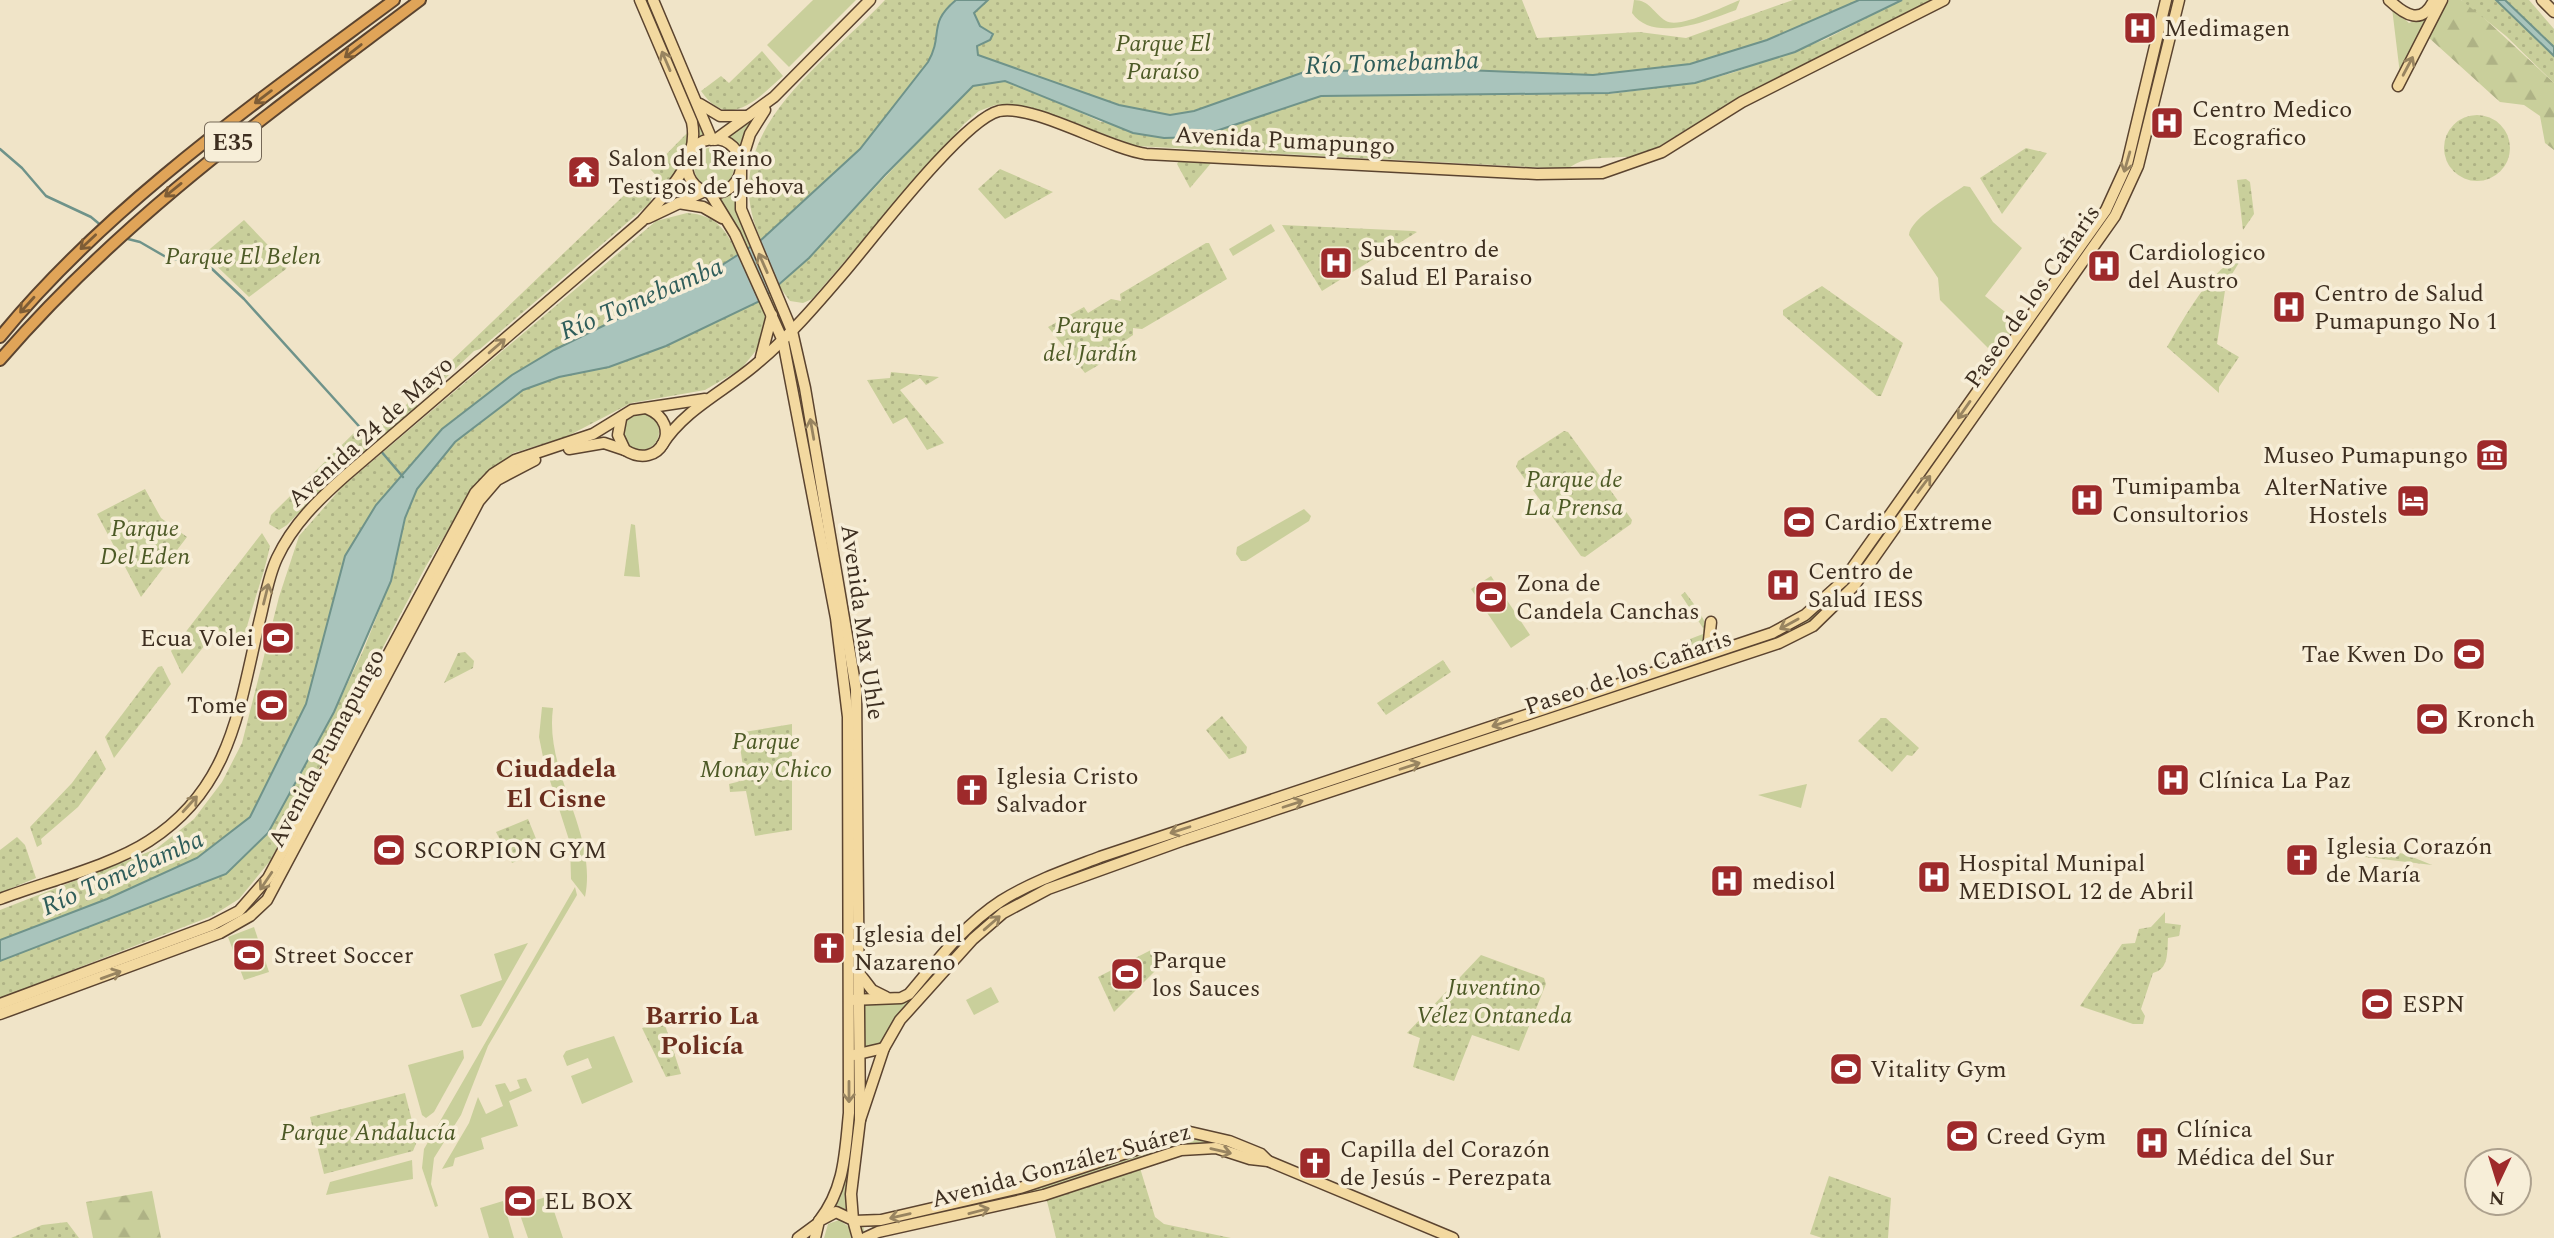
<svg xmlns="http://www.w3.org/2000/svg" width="2554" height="1238" font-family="Spectral,serif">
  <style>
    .grass { fill: #c9cf9b }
    .forest { fill: url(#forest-firs) }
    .park { fill: url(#park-dots) }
    .water { fill: #a9c4bc; stroke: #6f938a; stroke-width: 2 }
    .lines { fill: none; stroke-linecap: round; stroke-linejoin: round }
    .stream { stroke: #6f938a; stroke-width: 2.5 }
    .major-casing { stroke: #5b4430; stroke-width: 13 }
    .highway-casing { stroke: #5b4430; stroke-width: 14 }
    .major { stroke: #f3d9a0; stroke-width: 10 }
    .highway { stroke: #e0a458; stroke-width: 10 }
    .oneway { stroke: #7e5d36 }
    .oneway2 { stroke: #988460 }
    .labels { text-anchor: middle; stroke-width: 7; stroke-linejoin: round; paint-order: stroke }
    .shield { fill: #f7eed8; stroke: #756857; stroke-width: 2 }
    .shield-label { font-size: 23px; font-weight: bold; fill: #3d2e20 }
    .poi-label { font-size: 24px; fill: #3d2e20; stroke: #f7eed8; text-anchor: start }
    .park-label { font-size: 24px; font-style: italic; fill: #4d5a26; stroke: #f7eed8 }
    .street-label { font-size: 24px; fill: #3d2e20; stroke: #f7eed8 }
    .water-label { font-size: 26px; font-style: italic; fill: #2f5d5a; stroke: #f7eed8 }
    .neighbourhood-label { font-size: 26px; font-weight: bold; fill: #6b2e1e; stroke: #f7eed8 }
  </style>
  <defs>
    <pattern id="forest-firs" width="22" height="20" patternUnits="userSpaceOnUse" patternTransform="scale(1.75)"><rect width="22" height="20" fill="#c9cf9b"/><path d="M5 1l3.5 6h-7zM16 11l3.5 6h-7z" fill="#aeb285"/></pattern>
    <pattern id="park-dots" width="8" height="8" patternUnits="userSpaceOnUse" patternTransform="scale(1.75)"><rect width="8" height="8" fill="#c9cf9b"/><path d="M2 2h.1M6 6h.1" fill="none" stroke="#aeb285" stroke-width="1.8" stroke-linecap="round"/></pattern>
  </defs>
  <rect width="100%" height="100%" fill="#f0e4c8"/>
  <g class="grass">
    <path d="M813,0h43l-67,67 -22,-22z"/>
    <path d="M1634,0c16,0 19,13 32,21 14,8 58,-15 74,-21l-4,10c-27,10 -82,34 -104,3z"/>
    <path d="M2392,8l17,15 24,-9 -33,60z"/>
    <path d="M658,11l48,126 -9,4 -46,-126z"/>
    <path d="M769,102l-29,53 -17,-15z"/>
    <circle cx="714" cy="167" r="20"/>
    <path d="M738,183l-1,8 51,136 -3,5 -73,-136 15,-3z"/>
    <path d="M1964,186l6,1 23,35 29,26 -37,48 34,27 -22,28 -7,-1 -50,-50 -2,-22 -29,-43c1,-16 41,-39 55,-49z"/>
    <path d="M1271,224l4,7 -42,25 -4,-7z"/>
    <circle cx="641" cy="432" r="18"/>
    <path d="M1304,509l7,7 -2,5 -63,40h-5l-5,-7 1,-7z"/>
    <path d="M631,524l4,1 5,52 -16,-1z"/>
    <path d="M1854,565l8,7 -49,54 -194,69 -7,-8 177,-62z"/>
    <path d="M1491,576l39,59 -19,13 -40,-59z"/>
    <path d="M542,707l11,1c-9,66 45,124 32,189l-14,-18 -1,-36 -26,-81 -5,-25z"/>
    <path d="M1807,784l-6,24 -43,-13z"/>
    <path d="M575,887l2,8 -89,151 -27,69 -27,43 -3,26 7,22 -3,1 -13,-39 2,-19z"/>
    <path d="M998,903l5,10 -122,133 -20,7v-52l40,-1z"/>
    <path d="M254,927l15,45 -25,8 -16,-43z"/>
    <path d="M528,943l-47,83 -9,2 -12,-33 42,-15 -8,-26z"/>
    <path d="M991,987l8,15 -25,13 -8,-15z"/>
    <path d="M614,1036l19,46 -51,22 -11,-28 21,-8 -4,-10 -21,8 -4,-10 3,-5z"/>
    <path d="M463,1050l1,8 -30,54 -8,6 -4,-3 -14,-50z"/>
    <path d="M860,1054l-8,158 10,10 4,15 -8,1 -1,-13 -30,-15 15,-34 8,-121z"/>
    <path d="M526,1078l6,13 -23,10 9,25 -37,12 3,11 -29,9 -2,8 -11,3 27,-46 9,-26 8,17 17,-8 -8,-21 10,-2 5,9 10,-4 -3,-8z"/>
    <path d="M1179,1134l74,16 -3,9 -46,-12 -149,45 -181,42 -4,-12 136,-31z"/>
    <path d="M412,1160l1,19 -87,16 4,-13z"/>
    <path d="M549,1196l14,42h-35l-11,-32z"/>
    <path d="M503,1201l11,37h-25l-9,-30z"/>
    <path d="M839,1220l10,7 2,11h-27l4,-14z"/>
  </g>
  <g class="forest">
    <path d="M2449,0h12l10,6 83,77v67l-9,-7 -5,-27 -16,-11 -24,-3 -72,-65z"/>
    <path d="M152,1191l9,47h-68l-7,-36z"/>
  </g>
  <g class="park">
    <path d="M885,0h71c-29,24 -12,34 -28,62l-68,87 -99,91c-49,-106 62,-174 124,-240z"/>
    <path d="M988,0h534l15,38 102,-6 47,6 107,-38h66l-92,40 -77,24 -97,11 -128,-5 -218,22 -53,19 -24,4 -51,-10 -141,-50v-10l12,-5 1,-8 -11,-6 -6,-13z"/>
    <path d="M1902,0h31l-173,86 -112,67c-23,9 -60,-2 -80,16l-432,-23 -106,-39 -20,-3 -15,1 -16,6 -15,13 -152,175 -9,4 -13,-2 -12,-16 31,-27 144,-153 20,-19 32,-5 18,5 78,36 122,5 98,-31 288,-2 86,-11 37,-10 92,-33z"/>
    <path d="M2461,0h35l58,56v27l-48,-47z"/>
    <path d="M2505,0h24l25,29v18z"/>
    <path d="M762,51l21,25c-25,22 -54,56 -82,15l20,-15 8,7z"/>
    <circle cx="2477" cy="148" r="33"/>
    <path d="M689,131c1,23 -10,37 -23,55l-15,-16z"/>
    <path d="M2026,148l21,5 -45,61 -22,-36z"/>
    <path d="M1180,159l32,3 -22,26 -13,-24z"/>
    <path d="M1000,169l53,23 -48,27 -27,-30z"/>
    <path d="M641,179l12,14 -3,10 -170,146 -6,2 -46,44 -6,1 -3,-4z"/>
    <path d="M2246,179l4,3 4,32 -11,16 -6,-50z"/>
    <path d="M687,213c30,2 39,17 51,42l-33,21 -151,74 -42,25 -136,130 -31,51 -39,148 -56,113 -53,41 -90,41 -107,41v-30l156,-61 38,-30 28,-37 20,-39 37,-146 20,-61 44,-50 313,-265z"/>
    <path d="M244,220l43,45 -1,4 -37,28 -45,-43z"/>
    <path d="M1282,225l132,6 3,1 -95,59z"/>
    <path d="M1206,243h3l18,36 -85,50 -9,-1v7l-10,7 4,6 -42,25 -37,-46 36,-20 4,6 23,-14 10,2 -1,-7z"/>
    <path d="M2243,256l-17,28 -9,60 22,13 -20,30v6l-52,-46c16,-27 45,-82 76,-91z"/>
    <path d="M1822,286l81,57 -22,53h-4l-94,-81v-5z"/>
    <path d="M760,301l7,13 -4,28 -22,27 -36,21 -74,13 -65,34 -53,16 -40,37 -47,76 -156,295 -31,38 -27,17 -212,82v-37l226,-87 42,-41 66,-121 29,-61 28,-70 14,-63 12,-29 38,-47 68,-52 36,-13 50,-10 57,-21z"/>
    <path d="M891,372l48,5 -13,8 -6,-7 -20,12 44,53 -17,7 -21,-33 -13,7 -26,-44 23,-2z"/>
    <path d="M412,400l6,6 -4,7 -84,68 -43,44 -8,5 -10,-6 2,-9 87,-86 8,8z"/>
    <path d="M1564,431l4,1 64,88 -1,4 -46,33 -4,-1 -65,-89 2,-6z"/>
    <path d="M145,489l16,29 26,19 -46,60 -44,-83z"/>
    <path d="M262,533l8,13c-7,33 -18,59 -26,92l-28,-7 -34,43 -11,-23z"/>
    <path d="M1685,592c16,22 40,49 2,63l-2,-7 7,-2 -2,-7 13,-5v-6l-22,-33z"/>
    <path d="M465,652l9,9 -1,7 -29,15 14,-30z"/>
    <path d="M1443,660l8,12 -65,43 -9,-12z"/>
    <path d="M162,666l9,18 -57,74 -9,-21 53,-70z"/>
    <path d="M1222,716l25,31 -1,6 -17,6 -23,-29z"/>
    <path d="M1881,718h5l33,30 -7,8 -5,-1 -15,17 -34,-31z"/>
    <path d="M792,724v106l-37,6 -9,-45 -16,1 -1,-8 16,-4 -7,-47z"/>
    <path d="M96,750l10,19 -28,38 -37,32 1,5 -5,3 -7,-20 42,-44z"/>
    <path d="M528,819l13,32 -29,12 -16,-31z"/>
    <path d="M17,837l8,8 11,33 -36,15v-43z"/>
    <path d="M2358,846l47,8 27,11 -76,-9z"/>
    <path d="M2165,912v11l16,2 -2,11 -11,2c-1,15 1,31 -15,35l-12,36 4,7 -2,8h-10l-53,-18 42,-62 13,-1 4,-14 12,-2z"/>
    <path d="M1153,949l7,4 3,10 -49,49 -16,-35z"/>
    <path d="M1481,955l63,23 2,6 -27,67 -47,-16 -18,46 -41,-14 7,-29 -13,-5z"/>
    <path d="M664,1022l17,52 -15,3 -24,-49z"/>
    <path d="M405,1093l12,48 -4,10 -89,23 -14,-57z"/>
    <path d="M1140,1168l15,49 9,7 67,14h-175l-10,-41z"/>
    <path d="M1829,1176l62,22 -3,40h-66l-12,-4z"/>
    <path d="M67,1222l12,16h-68l31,-13z"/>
  </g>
  <g class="water">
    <path d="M956,0h32l-14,13 6,13 13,8 -3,6 -13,6 1,9 141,50 51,10 24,-4 113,-40 158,-1 128,5 97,-11 77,-24 92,-40h43l-107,52 -100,31 -86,10 -288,3 -123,41 -34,1 -31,-5 -128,-52 -32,5 -88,89 -76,83 -49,43 -94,45 -57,21 -50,10 -36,13 -68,52 -38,47 -12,29 -14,63 -57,131 -66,121 -42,41 -226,87v-21l107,-41 90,-41 53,-41 56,-113 39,-148 31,-51 66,-76 70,-54 42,-25 151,-74 56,-36 99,-91 68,-87c16,-28 -1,-38 28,-62z"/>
    <path d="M2496,0h9l49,47v9z"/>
  </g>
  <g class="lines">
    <g class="stream">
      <path d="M0,149l22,19 24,28 45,21 12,10"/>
      <path d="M124,238l16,4 26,15 21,5 12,-1 11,6 34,32 132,146"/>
      <path d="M380,450l23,27"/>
    </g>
    <defs>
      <g id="major">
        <path d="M653,0l59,140"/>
        <path d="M2389,0c16,15 33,26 45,0"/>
        <path d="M2542,0l12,12"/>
        <path d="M2398,86l44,-86"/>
        <path d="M700,104l20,12h28"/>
        <circle cx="714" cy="166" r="27"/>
        <path d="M715,140l59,-43 96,-97"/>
        <path d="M741,163l9,-29 15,-24"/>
        <path d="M741,169v40l51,122 13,57 51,301 4,431 -9,74 2,26"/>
        <path d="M710,193l25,41 48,107 53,277 12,99 1,396c-4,39 -4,75 -30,108"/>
        <path d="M678,203l25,4 19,11"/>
        <path d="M648,218l57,-27"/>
        <path d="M761,357l11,-42"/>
        <path d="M621,419l-3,16 7,15c35,22 59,-26 23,-41"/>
        <path d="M662,445c22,-35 61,-53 92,-79 34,-28 63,-62 92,-96 28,-33 117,-150 153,-159 35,-7 107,37 147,43l391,20 65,-1 60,-21 80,-50 202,-102"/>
        <path d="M569,449l35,-6 21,7"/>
        <path d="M1700,657l8,-8 3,-27"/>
        <path d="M0,899c45,-17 111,-33 149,-58 83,-53 90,-134 111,-222 5,-20 8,-42 17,-61 16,-34 41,-58 68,-82l297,-255c24,-28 58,-58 50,-99l-52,-122"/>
        <path d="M859,973l13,17 14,7"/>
        <path d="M850,1000l51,-2 8,-4c28,-33 55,-69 92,-93 30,-19 65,-31 99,-44l672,-224 33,-18 38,-34 263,-371 21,-46 39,-164"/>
        <path d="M0,1004l212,-79 27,-14 29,-33 207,-385 18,-19 22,-14 78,-26 39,-24 73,-11"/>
        <path d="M0,1014l220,-81 30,-17 17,-16 212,-399 18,-21 38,-20"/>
        <path d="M854,1055l30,-7"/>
        <path d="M860,1120l24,-72 16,-28 73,-81 30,-26 45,-24 136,-49 595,-197 34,-17 41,-40 261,-370 23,-50 41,-166"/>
        <path d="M854,1221l27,-1 139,-32 170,-56 39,9 32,13 7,7"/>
        <path d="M798,1238l19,-14"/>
        <path d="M815,1238l4,-17 17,-9 17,8 5,18"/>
        <path d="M865,1238l13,-6 166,-37 137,-45 35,-2 34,11 18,2 185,77"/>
      </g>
      <g id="highway">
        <path d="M0,337c107,-131 258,-236 394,-337"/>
        <path d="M0,360c124,-144 269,-246 420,-360"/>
      </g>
    </defs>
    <use href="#major" class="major-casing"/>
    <use href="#highway" class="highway-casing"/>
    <use href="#major" class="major"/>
    <use href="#highway" class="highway"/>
  </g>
  <defs><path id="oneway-shaft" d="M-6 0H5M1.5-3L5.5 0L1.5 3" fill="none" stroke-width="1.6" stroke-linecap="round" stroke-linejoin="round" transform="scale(1.75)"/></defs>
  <g class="oneway">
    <use href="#oneway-shaft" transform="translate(353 51) rotate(142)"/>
    <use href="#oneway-shaft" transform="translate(263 97) rotate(143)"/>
    <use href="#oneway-shaft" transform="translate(173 190) rotate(141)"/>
    <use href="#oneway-shaft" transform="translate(88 242) rotate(137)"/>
    <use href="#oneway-shaft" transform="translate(27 305) rotate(132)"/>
  </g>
  <g class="oneway2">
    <use href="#oneway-shaft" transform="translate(666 61) rotate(-113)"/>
    <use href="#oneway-shaft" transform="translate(2408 66) rotate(-62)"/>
    <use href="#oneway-shaft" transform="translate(2127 162) rotate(106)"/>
    <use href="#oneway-shaft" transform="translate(763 263) rotate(-114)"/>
    <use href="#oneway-shaft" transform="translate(497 346) rotate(-41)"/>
    <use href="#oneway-shaft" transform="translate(1964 410) rotate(125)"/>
    <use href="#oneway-shaft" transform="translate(812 429) rotate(-100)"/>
    <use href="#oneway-shaft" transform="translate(1924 484) rotate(-53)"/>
    <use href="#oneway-shaft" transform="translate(266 594) rotate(-76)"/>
    <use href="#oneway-shaft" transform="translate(1789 624) rotate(151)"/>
    <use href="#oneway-shaft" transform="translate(1502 723) rotate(161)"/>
    <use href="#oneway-shaft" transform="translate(1410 766) rotate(-18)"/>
    <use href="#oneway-shaft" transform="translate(190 804) rotate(-48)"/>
    <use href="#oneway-shaft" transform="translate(1293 804) rotate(-18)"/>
    <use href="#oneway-shaft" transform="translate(1180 830) rotate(162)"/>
    <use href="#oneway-shaft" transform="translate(266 881) rotate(124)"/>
    <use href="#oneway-shaft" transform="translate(992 923) rotate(-41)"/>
    <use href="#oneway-shaft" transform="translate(111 975) rotate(-20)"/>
    <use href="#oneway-shaft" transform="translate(849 1092) rotate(90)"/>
    <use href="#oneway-shaft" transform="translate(1221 1151) rotate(13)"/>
    <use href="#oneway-shaft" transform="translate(979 1211) rotate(-15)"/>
    <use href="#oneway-shaft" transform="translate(900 1216) rotate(167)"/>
  </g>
  <defs>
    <symbol id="hospital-square" viewBox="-11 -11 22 22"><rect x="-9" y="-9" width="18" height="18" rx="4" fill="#9e2a2b" stroke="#f7eed8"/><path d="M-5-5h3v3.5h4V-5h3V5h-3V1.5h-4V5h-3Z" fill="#fff"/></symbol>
    <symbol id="temple-square" viewBox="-11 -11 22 22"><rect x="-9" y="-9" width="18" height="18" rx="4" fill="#9e2a2b" stroke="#f7eed8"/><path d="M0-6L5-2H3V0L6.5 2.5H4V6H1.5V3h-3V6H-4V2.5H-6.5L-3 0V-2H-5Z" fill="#fff"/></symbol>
    <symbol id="museum-square" viewBox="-11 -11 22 22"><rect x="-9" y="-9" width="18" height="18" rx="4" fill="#9e2a2b" stroke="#f7eed8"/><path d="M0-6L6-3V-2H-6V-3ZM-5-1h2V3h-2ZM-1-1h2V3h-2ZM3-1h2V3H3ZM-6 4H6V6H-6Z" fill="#fff"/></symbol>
    <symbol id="hotel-square" viewBox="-11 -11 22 22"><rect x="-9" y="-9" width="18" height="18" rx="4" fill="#9e2a2b" stroke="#f7eed8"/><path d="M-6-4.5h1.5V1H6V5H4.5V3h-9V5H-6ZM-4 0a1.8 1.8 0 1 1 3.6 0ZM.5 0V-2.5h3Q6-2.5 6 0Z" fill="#fff"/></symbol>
    <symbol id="stadium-square" viewBox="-11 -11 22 22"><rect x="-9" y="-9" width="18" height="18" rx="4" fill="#9e2a2b" stroke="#f7eed8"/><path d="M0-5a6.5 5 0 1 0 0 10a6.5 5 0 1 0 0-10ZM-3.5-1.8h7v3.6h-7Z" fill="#fff"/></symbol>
    <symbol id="church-square" viewBox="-11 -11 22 22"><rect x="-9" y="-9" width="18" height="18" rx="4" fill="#9e2a2b" stroke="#f7eed8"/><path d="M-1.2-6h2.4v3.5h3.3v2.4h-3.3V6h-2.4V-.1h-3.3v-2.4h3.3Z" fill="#fff"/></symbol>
  </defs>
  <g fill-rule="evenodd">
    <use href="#hospital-square" x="2121" y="9" width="38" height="38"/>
    <use href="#hospital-square" x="2148" y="104" width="38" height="38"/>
    <use href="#temple-square" x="565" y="153" width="38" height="38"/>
    <use href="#hospital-square" x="1317" y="244" width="38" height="38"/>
    <use href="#hospital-square" x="2085" y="247" width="38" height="38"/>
    <use href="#hospital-square" x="2270" y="288" width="38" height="38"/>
    <use href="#museum-square" x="2473" y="436" width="38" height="38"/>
    <use href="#hospital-square" x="2068" y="481" width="38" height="38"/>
    <use href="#hotel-square" x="2394" y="482" width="38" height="38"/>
    <use href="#stadium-square" x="1780" y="503" width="38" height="38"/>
    <use href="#hospital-square" x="1764" y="566" width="38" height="38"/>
    <use href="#stadium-square" x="1472" y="578" width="38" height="38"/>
    <use href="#stadium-square" x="259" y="619" width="38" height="38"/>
    <use href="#stadium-square" x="2450" y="635" width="38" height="38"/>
    <use href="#stadium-square" x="253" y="686" width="38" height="38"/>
    <use href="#stadium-square" x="2413" y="700" width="38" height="38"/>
    <use href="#hospital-square" x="2154" y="761" width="38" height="38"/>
    <use href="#church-square" x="953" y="771" width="38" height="38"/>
    <use href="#stadium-square" x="370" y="831" width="38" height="38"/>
    <use href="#church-square" x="2283" y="841" width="38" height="38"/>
    <use href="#hospital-square" x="1915" y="858" width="38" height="38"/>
    <use href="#hospital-square" x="1708" y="862" width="38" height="38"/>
    <use href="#church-square" x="810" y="929" width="38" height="38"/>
    <use href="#stadium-square" x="230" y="936" width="38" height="38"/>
    <use href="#stadium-square" x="1108" y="955" width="38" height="38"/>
    <use href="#stadium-square" x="2358" y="985" width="38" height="38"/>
    <use href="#stadium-square" x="1827" y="1050" width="38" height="38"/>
    <use href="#stadium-square" x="1943" y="1117" width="38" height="38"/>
    <use href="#hospital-square" x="2133" y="1124" width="38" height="38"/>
    <use href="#church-square" x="1296" y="1144" width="38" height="38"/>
    <use href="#stadium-square" x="501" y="1182" width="38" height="38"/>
  </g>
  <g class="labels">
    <rect class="shield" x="205" y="122.5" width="56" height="39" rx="5"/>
    <g class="shield-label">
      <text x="233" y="150">E35</text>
    </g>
    <g class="poi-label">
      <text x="2164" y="36">Medimagen</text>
      <text x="2192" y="117">Centro Medico<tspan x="2192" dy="28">Ecografico</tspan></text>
      <text x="608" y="166">Salon del Reino<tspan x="608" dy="28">Testigos de Jehova</tspan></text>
      <text x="1360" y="257">Subcentro de<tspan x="1360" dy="28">Salud El Paraiso</tspan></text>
      <text x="2128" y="260">Cardiologico<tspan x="2128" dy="28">del Austro</tspan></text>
      <text x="2314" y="301">Centro de Salud<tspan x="2314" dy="28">Pumapungo No 1</tspan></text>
      <text x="2468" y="463" text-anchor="end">Museo Pumapungo</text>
      <text x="2112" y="494">Tumipamba<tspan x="2112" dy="28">Consultorios</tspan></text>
      <text x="2388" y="495" text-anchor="end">AlterNative<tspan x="2388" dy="28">Hostels</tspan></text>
      <text x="1824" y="530">Cardio Extreme</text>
      <text x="1808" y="579">Centro de<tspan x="1808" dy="28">Salud IESS</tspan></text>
      <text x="1516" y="591">Zona de<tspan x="1516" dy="28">Candela Canchas</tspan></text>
      <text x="254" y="646" text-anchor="end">Ecua Volei</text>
      <text x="2444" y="662" text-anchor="end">Tae Kwen Do</text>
      <text x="247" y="713" text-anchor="end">Tome</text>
      <text x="2456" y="727">Kronch</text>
      <text x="996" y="784">Iglesia Cristo<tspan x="996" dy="28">Salvador</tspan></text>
      <text x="2198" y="788">Clínica La Paz</text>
      <text x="2326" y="854">Iglesia Corazón<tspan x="2326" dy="28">de María</tspan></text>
      <text x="414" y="858">SCORPION GYM</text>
      <text x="1958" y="871">Hospital Munipal<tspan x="1958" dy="28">MEDISOL 12 de Abril</tspan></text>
      <text x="1752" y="889">medisol</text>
      <text x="854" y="942">Iglesia del<tspan x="854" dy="28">Nazareno</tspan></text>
      <text x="274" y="963">Street Soccer</text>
      <text x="1152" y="968">Parque<tspan x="1152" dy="28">los Sauces</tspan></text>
      <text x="2402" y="1012">ESPN</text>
      <text x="1870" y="1077">Vitality Gym</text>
      <text x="2176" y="1137">Clínica<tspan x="2176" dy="28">Médica del Sur</tspan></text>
      <text x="1986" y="1144">Creed Gym</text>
      <text x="1340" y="1157">Capilla del Corazón<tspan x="1340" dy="28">de Jesús - Perezpata</tspan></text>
      <text x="544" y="1209">EL BOX</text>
    </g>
    <g class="park-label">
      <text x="1163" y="51">Parque El<tspan x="1163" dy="28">Paraíso</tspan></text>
      <text x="243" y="264">Parque El Belen</text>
      <text x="1090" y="333">Parque<tspan x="1090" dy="28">del Jardín</tspan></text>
      <text x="1574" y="487">Parque de<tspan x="1574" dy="28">La Prensa</tspan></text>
      <text x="145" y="536">Parque<tspan x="145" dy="28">Del Eden</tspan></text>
      <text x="766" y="749">Parque<tspan x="766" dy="28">Monay Chico</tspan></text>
      <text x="1494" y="995">Juventino<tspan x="1494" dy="28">Vélez Ontaneda</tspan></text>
      <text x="368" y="1140">Parque Andalucía</text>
    </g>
    <g class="street-label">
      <text transform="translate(1285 140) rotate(3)" y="8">Avenida Pumapungo</text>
      <text transform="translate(2032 296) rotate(-55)" y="8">Paseo de los Cañaris</text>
      <text transform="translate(370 431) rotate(-42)" y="8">Avenida 24 de Mayo</text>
      <text transform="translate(863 622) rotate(82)" y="8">Avenida Max Uhle</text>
      <text transform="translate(1628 672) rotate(-19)" y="8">Paseo de los Cañaris</text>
      <text transform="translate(326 748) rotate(-62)" y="8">Avenida Pumapungo</text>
      <text transform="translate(1061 1165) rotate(-15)" y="8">Avenida González Suárez</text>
    </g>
    <g class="water-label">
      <text transform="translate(1392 62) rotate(-2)" y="9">Río Tomebamba</text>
      <text transform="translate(641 298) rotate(-23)" y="9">Río Tomebamba</text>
      <text transform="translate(122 872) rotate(-24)" y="9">Río Tomebamba</text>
    </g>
    <g class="neighbourhood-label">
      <text x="556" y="777">Ciudadela<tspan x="556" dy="30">El Cisne</tspan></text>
      <text x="702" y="1024">Barrio La<tspan x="702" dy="30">Policía</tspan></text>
    </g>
  </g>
  <g transform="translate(2498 1182) rotate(184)"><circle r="33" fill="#f7eed8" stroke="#ada18e" stroke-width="2"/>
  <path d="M0-5L12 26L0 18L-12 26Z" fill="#9e2a2b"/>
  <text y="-10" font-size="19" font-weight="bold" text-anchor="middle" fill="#3d2e20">N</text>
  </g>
</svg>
